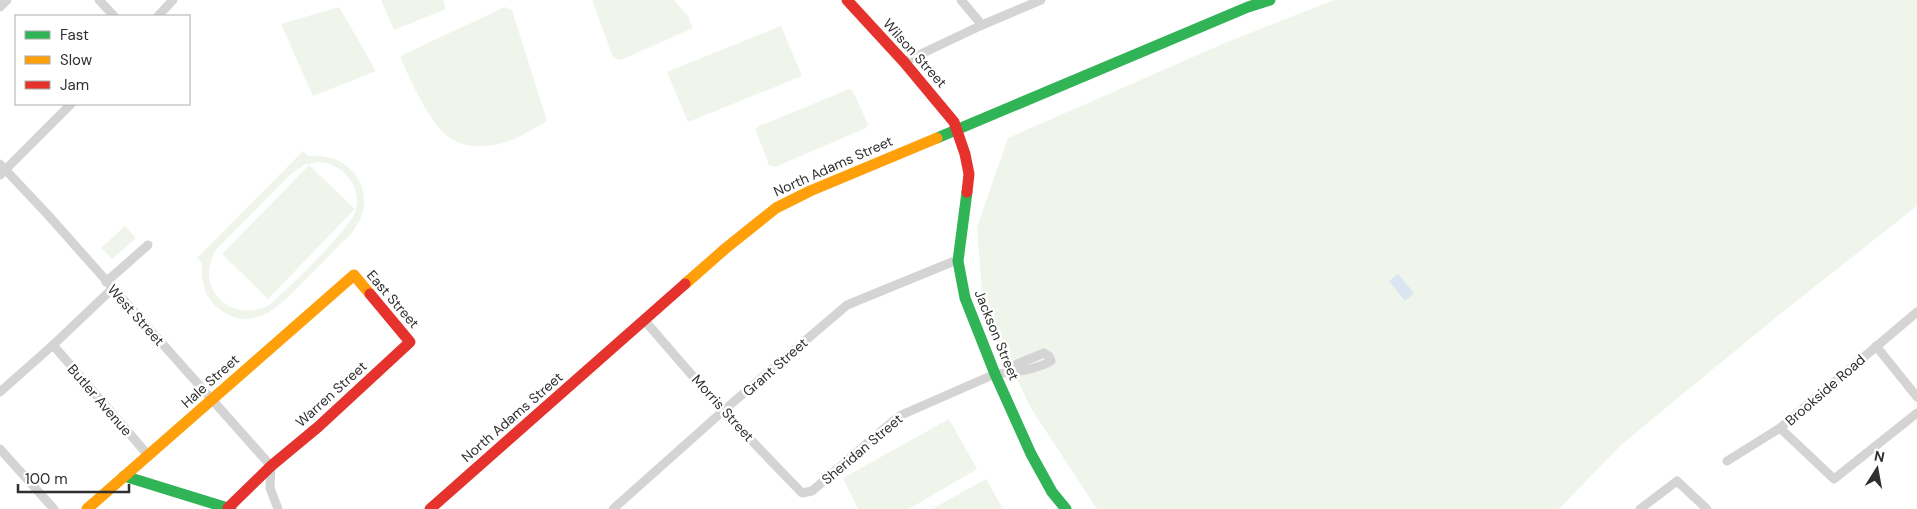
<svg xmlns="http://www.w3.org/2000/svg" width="1917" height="509" font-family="'DM Sans',sans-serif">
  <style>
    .green { fill: #f0f5ec; fill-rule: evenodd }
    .water { fill: #d9e6f2 }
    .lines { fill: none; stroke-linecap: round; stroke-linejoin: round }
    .street { stroke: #d4d4d4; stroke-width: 9 }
    .fast { stroke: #30b455; stroke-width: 11 }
    .slow { stroke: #ff9f0a; stroke-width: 11 }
    .jam { stroke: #e5322d; stroke-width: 11 }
    .labels { text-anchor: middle; stroke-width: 5; stroke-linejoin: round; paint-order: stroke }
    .street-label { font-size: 14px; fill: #2f2f2f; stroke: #fff }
  </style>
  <rect width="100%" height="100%" fill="#fff"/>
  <g class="green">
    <path d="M381,0h62l3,9 -52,21z"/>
    <path d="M592,0h82l14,16 5,12 -72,32 -8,-3z"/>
    <path d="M1334,0h583v206l-137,108 -158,130 -63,65h-462l-67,-102 -47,-101 -6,-79 31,-89 219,-96z"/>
    <path d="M339,7l37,64 -63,25 -32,-72z"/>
    <path d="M505,7l7,3 35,111c-16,9 -34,21 -53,24 -13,2 -29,2 -41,-5 -22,-12 -44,-62 -53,-84z"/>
    <path d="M781,26l21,50 -114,46 -21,-50z"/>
    <path d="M849,89l4,2 15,33 -2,4 -91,39 -6,-2 -13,-34 1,-4z"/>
    <path d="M303,151l5,5c48,-5 74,43 42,79 -15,14 -29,29 -44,44 -24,24 -52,58 -88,29 -14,-11 -17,-28 -16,-45l-5,-5zM318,162c13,1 25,6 32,18 7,9 9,22 5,32 -5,17 -69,79 -86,93 -38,20 -76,-17 -53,-55l75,-76 13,-9z"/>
    <path d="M309,165l46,44 -87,90 -46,-45z"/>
    <path d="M125,226l11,12 -24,21 -11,-11z"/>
    <path d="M949,419l28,50 -68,40h-51l-15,-31z"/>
    <path d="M986,479l17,30h-71z"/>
  </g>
  <path class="water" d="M1398,274l16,19 -9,8 -16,-20z"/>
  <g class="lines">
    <g class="street">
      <path d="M99,0l15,16"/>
      <path d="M961,0l21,25"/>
      <path d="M0,7l7,-7"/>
      <path d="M158,16l15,-16"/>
      <path d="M904,62l78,-37 59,-25"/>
      <path d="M0,164l48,51 223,251 -1,22 8,21"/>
      <path d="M0,175l71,-71"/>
      <path d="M106,282l42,-37"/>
      <path d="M645,321l78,90 79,82 10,-2 87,-75 96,-42c18,-2 41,-4 56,-13l-2,-5 -5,-3 -27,11 -12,9"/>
      <path d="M53,345l95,110"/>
      <path d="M1876,346l41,51"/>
      <path d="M0,392l53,-47 59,-56"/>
      <path d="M1780,428l54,51 83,-66"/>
      <path d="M0,449l54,60"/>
      <path d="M1727,461l53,-33 137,-116"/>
      <path d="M613,509l110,-98 124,-106 105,-43 6,-1"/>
      <path d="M1640,509l37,-28 30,28"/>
    </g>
    <g class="fast">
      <path d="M937,138l311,-131 22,-7"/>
      <path d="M967,192l-9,69 7,37 30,76 36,80 21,38 14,17"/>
      <path d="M124,476l107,33"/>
    </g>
    <g class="slow">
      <path d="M685,284l41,-36 50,-40 34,-17 127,-53"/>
      <path d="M87,509l267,-234 16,19"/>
    </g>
    <g class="jam">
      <path d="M847,0l57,62 50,60 11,32 4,20 -2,18"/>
      <path d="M228,508l43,-42 47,-39 92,-85 -40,-48"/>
      <path d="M430,509l255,-225"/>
    </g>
  </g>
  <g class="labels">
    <g class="street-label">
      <text transform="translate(915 53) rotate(48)" y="5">Wilson Street</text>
      <text transform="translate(833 166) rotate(-24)" y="5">North Adams Street</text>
      <text transform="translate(393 299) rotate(49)" y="5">East Street</text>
      <text transform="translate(136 315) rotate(48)" y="5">West Street</text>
      <text transform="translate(997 335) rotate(68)" y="5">Jackson Street</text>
      <text transform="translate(775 367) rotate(-41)" y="5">Grant Street</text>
      <text transform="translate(210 381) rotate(-42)" y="5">Hale Street</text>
      <text transform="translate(1825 390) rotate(-41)" y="5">Brookside Road</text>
      <text transform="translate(331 394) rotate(-42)" y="5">Warren Street</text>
      <text transform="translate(100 400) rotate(49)" y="5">Butler Avenue</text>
      <text transform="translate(723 408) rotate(48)" y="5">Morris Street</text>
      <text transform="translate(512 417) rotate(-41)" y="5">North Adams Street</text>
      <text transform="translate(862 449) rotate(-40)" y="5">Sheridan Street</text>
    </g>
  </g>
  <rect x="15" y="15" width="175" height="90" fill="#ffffff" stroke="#acacac"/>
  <rect x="25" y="31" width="25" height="8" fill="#30b455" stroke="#acacac"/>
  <text x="60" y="40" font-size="15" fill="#2f2f2f">Fast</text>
  <rect x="25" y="56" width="25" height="8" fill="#ff9f0a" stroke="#acacac"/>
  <text x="60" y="65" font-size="15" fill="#2f2f2f">Slow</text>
  <rect x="25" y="81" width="25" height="8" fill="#e5322d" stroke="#acacac"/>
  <text x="60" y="90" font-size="15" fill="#2f2f2f">Jam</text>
  <g transform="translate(1877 469) rotate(11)" stroke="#ffffff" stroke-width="4" paint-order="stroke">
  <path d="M0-4L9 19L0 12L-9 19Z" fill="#2f2f2f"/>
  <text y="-8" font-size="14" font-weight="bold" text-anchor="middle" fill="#2f2f2f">N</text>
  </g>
  <path d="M18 484v8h111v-8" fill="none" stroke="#2f2f2f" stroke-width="2.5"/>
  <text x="25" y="484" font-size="15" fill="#2f2f2f" stroke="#ffffff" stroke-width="4" paint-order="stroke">100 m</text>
</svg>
